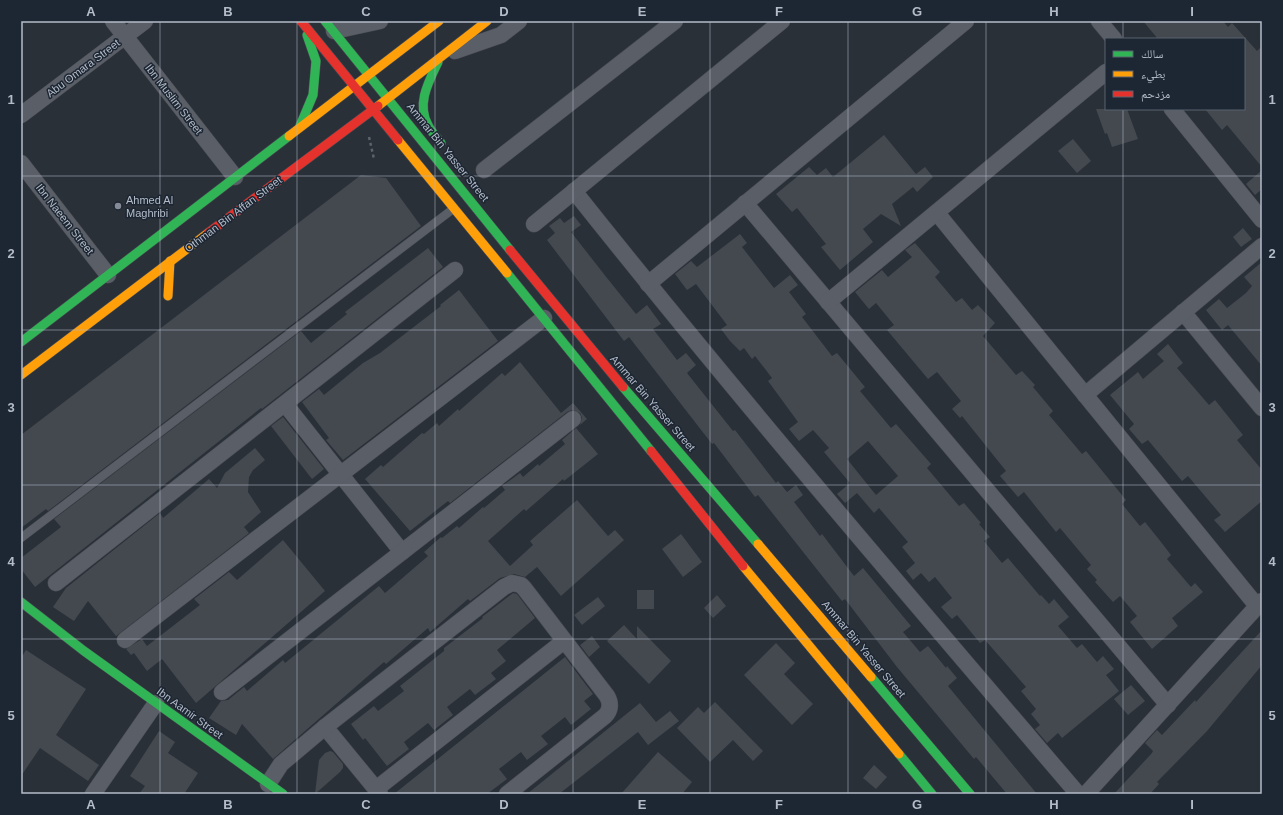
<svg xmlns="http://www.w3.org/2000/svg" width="1283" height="815" font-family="Helvetica,'Noto Naskh Arabic',sans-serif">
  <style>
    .building { fill: #444950; fill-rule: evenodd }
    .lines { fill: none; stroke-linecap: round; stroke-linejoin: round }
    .lane-casing { stroke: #484c53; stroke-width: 9 }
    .street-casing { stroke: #484c53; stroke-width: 17 }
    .fast-casing { stroke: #484c53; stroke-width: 10 }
    .slow-casing { stroke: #484c53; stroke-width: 10 }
    .jam-casing { stroke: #484c53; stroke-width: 10 }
    .path { stroke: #5d636a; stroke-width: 2.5; stroke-dasharray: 3 3; stroke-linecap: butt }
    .lane { stroke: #5a5e66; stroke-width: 8 }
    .street { stroke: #5a5e66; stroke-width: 16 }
    .fast { stroke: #30b455; stroke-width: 9 }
    .slow { stroke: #ff9f0a; stroke-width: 9 }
    .jam { stroke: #e5322d; stroke-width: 9 }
    .grid { fill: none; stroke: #b4bcc9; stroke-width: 1; stroke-opacity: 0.55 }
    .poi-dot { fill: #848b96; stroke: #1d2633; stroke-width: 1.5 }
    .labels { text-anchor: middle; stroke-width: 3; stroke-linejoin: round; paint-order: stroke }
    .street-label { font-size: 11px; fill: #b4bcc9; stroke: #1d2633 }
    .poi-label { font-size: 11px; fill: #b4bcc9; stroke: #1d2633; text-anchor: start }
    .neatline { fill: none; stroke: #b4bcc9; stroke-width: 1.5 }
    .grid-label { font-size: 13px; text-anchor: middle; font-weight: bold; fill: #b4bcc9 }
  </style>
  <rect width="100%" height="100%" fill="#2a3038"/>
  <g class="building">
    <path d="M1143,21h80l5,6 4,-4 25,28 5,-5v121l-35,-42 -5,5 -17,-21h39v-70h-86z"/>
    <path d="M1096,109h31l11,30 -26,8 -5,-14 -2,1z"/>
    <path d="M884,135l32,39 9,-7 8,10 -16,15 -4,-5 -21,17 9,22 -20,-12 -18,15 10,13 -33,28 -19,-23 5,-3 -29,-36 -5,4 -16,-18 33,-27 8,8 9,-7 7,9z"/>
    <path d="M1073,139l18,22 -14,12 -19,-22z"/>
    <path d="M1262,170v19l-7,6 -9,-11z"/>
    <path d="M361,175l25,3 35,48 -373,285 -2,-2 -25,19v-93z"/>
    <path d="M574,216l7,9 -10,7 36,46 29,36 11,-9 14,19 -8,5 24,31 9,-7 10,12 -9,8 46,58 2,-1 41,53 2,-2 9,11 9,-7 7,10 -9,7 26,34 2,-2 32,42 9,-8 48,58 -8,6 17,20 8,-6 18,22 1,-2 10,12 -9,8 89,108h-30l-31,-37 -2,2 -77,-92 -52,-68 -3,2 -84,-106 -3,2 -41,-54 -2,1 -83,-107 -5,4 -77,-101 8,-7 -6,-7 11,-8 4,5z"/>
    <path d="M1243,228l9,11 -11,8 -8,-10z"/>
    <path d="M740,234l7,9 -5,4 32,41 16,-13 8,10 -9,7 17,22 -4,3 30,39 5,-3 28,34 -5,4 31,37 5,-4 35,40 -4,4 32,38 5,-3 17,20 -2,1 11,13 -6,4 18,22 6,-5 32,38 1,-1 8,9 5,-5 15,18 -11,9 19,22 5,-4 15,18 6,-6 11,13 -8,6 13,16 -57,47 -4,-5 -11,10 -12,-14 5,-4 -9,-11 5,-5 -15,-18 5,-4 -41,-47 -5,3 -23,-28 -5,4 -11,-12 11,-9 -17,-21 -6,5 -8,-9 -8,7 -7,-9 9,-8 -13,-16 6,-5 -29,-34 -5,5 -17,-20 -12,10 -8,-9 13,-11 -26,-31 5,-4 -16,-18 -14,11 -10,-12 9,-7 -30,-41 4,-3 -17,-22 -3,3 -8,-11 -4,3 -10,-10 -9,-12 6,-4 -31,-41 -9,6 -12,-16 16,-13 6,6zM868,441l30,35 -22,19 -29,-36z"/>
    <path d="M915,243l25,29 -5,5 21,25 6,-4 10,12 6,-5 17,18 -12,13 33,39 6,-4 13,14 -2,2 20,24 -4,4 33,39 4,-3 40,49 -4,4 18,22 5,-4 16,20 10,13 -4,4 24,28 4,-4 8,9 -31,26 6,8 -26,23 -22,-27 7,-6 -17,-20 -7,6 -18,-20 2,-2 -10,-11 4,-4 -31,-37 -4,4 -32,-40 -6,5 -18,-21 6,-5 -44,-55 -2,2 -8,-9 9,-8 -24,-29 -9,7 -41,-49 7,-5 -18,-22 -7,6 -14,-17 27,-22 6,7 24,-20 -7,-7z"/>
    <path d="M428,248l15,19 -181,142 -1,-1 -226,179 -14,-18v-11l40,-31 -7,-8 247,-188 10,12 36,-29 -2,-2z"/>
    <path d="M1262,262v104l-34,-41 -6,5 -16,-20 13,-11 8,9 19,-15 6,-7 -8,-9z"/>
    <path d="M459,290l39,51 -155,119 -17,-20 3,-2 -27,-36 17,-13 5,6 39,-32 17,-10 61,-47 -1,-1z"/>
    <path d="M1168,344l15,19 -6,5 32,37 6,-5 28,35 -6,5 25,30v31l-37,31 -11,-12 7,-5 -33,-39 -6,5 -34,-41 -6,4 -13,-15 5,-5 -24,-29 28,-23 5,7 21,-18 -7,-7z"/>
    <path d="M520,362l41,51 12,-10 14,16 -7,6 2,-7 -2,-5 -8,-3 -5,2 -117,91 -2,-2 -38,30 -45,-52 16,-14 2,2 39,-34 2,1 13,-11 2,3 19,-17 1,2 43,-38 3,3z"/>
    <path d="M283,417l41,52 -12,10 -41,-53z"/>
    <path d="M576,428l22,26 -34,27 -1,-2 -37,32 -2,-2 -36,32 22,25 23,-21 -3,-4 47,-41 31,36 7,-6 9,10 -63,56 -24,-29 -12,10 -11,-3 -14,4 -30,23 -2,-2 -38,33 -2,-4 -42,36 -2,-2 -111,97 -31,-35 -6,11 -27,-17 12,-17 7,-1 16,-13 3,4 36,-31 2,3 16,-13 78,-64 6,7 43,-37 -4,-4 17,-15 1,1 15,-12 2,2 24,-21 1,1 21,-18 -3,-4 18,-13 3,4 15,-13 1,2 26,-22 -3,-4z"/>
    <path d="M255,448l10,12 -12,10 -4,7 -1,15 13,20 -17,15 5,6 -133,103 -28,-35 -14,20 -21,-14 13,-19 94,-75 3,5 46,-39 8,9 8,-15z"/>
    <path d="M681,534l21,28 -19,15 -21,-28z"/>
    <path d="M283,540l42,51 -129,112 -34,-44 -15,12 -13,-18 -3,2 -5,-6 16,-10 5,7 53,-41 -6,-6 35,-27 8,8z"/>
    <rect x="637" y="590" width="17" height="19"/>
    <path d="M513,593l4,1 18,24 -38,32 9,11 -15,12 5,6 -21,16 -5,-6 -23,18 6,8 -19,15 -6,-7 -24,19 5,7 -22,17 -22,-28 -2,2 -12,-16 23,-18 4,5 26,-20 -4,-5 44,-35v-3l39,-30 -1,-1z"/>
    <path d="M717,595l9,11 -13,12 -9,-10z"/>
    <path d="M598,597l7,9 -23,19 -8,-10z"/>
    <path d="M624,625l13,14v-13l34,35 -22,23 -42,-43z"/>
    <path d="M1262,630v35l-55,66 -50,51 2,2 -9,10h-36l38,-41 1,-2 -8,-8 12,-13 5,5 33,-35 1,2z"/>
    <path d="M592,636l8,11 -11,10 -9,-12z"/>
    <path d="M776,643l19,20 -11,11 29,30 -21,21 -48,-50z"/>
    <path d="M26,650l60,39 -30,46 43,30 -11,16 -48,-33 -19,28v-118z"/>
    <path d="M565,657l28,37 -9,7 7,8 -20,16 -6,-8 -24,19 7,8 -21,16 -6,-8 -22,17 8,10 -20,15h-93z"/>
    <path d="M1131,685l14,16 -17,14 -14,-16z"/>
    <path d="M715,702l48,49 -10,10 -20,-21 -23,22 -33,-34 21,-21 6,6z"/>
    <path d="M640,703l16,19 14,-11 9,10 -31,24 -10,-13 -79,62h-32z"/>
    <path d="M159,731l16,11 -7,11 30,20 -14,21h-45l6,-8 -15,-10z"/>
    <path d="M330,751l3,1 10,12v4l-3,4 -25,22 4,-34 6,-7z"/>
    <path d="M658,752l34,30 -10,12h-61z"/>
    <path d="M874,765l13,12 -11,12 -13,-11z"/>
  </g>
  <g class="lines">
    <defs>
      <path id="lane" d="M21,538l432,-329"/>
      <g id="street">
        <path d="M113,21l122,156"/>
        <path d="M1099,21l15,18"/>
        <path d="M334,31l46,-10"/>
        <path d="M455,51l46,-16 18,-14"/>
        <path d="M1172,109l90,111"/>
        <path d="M21,115l124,-94"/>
        <path d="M21,163l87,112"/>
        <path d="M484,170l191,-149"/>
        <path d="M574,191c163,205 334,404 504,603"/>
        <path d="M745,203l423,502"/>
        <path d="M937,213l320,393"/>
        <path d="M534,224l248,-203"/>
        <path d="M648,284l318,-263"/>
        <path d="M828,302l278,-230"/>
        <path d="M1183,312l79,96"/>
        <path d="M1085,395l177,-149"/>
        <path d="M285,404l117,148"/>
        <path d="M56,583l399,-313"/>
        <path d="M125,640l419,-322"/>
        <path d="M222,692l351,-273"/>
        <path d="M325,727l55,67"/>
        <path d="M268,784l13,-20 44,-37 179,-140 8,-4 9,2 3,3 83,108c4,7 4,14 -2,20l-98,78"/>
        <path d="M376,789l188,-148"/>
        <path d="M93,794l63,-91"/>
        <path d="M1086,794l176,-193"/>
      </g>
      <g id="fast">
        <path d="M325,21l185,229"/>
        <path d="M438,62c-9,19 -22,42 -10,63 3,7 9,12 13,18"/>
        <path d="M300,126l13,-31 3,-34 -9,-26"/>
        <path d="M507,273l144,178"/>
        <path d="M21,342l268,-206"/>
        <path d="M623,387l135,157"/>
        <path d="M21,602l63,49 199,143"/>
        <path d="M871,677l99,117"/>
        <path d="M899,754l33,40"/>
      </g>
      <g id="slow">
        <path d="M378,106l109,-85"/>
        <path d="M289,136l150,-115"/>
        <path d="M398,140l109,133"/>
        <path d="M168,296l2,-35"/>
        <path d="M21,375l187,-142"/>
        <path d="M758,544l113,133"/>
        <path d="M743,566l156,188"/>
      </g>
      <g id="jam">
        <path d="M301,21l97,119"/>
        <path d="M208,233l170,-127"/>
        <path d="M510,250l113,137"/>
        <path d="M651,451l92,115"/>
      </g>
    </defs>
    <use href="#lane" class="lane-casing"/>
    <use href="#street" class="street-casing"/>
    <use href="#fast" class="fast-casing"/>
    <use href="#slow" class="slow-casing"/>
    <use href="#jam" class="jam-casing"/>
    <path class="path" d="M369,137l5,22"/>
    <use href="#lane" class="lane"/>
    <use href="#street" class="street"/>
    <use href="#fast" class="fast"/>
    <use href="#slow" class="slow"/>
    <use href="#jam" class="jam"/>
  </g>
  <path class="grid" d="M160,21v773M297,21v773M435,21v773M573,21v773M710,21v773M848,21v773M986,21v773M1123,21v18M1123,109v685M21,176h1241M21,330h1241M21,485h1241M21,639h1241"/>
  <circle class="poi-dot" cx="118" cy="206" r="4"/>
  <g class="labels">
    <g class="street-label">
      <text transform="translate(83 68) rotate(-37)" y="4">Abu Omara Street</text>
      <text transform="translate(174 99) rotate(52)" y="4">Ibn Muslim Street</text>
      <text transform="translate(448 152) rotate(51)" y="4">Ammar Bin Yasser Street</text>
      <text transform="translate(233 214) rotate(-37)" y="4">Othman Bin Affan Street</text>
      <text transform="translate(65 219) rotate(52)" y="4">Ibn Naeem Street</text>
      <text transform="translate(653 403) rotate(49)" y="4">Ammar Bin Yasser Street</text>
      <text transform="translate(864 649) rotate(50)" y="4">Ammar Bin Yasser Street</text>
      <text transform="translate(190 713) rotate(36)" y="4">Ibn Aamir Street</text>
    </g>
    <g class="poi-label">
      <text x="126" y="204">Ahmed Al<tspan x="126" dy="13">Maghribi</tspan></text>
    </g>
  </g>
  <rect width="1283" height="815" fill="none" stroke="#1d2633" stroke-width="44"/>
  <rect x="1105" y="38" width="140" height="72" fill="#1d2633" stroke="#59626f"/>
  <rect x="1113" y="51" width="20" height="6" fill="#30b455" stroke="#59626f"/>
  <text x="1141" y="58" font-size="12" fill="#b4bcc9">سالك</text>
  <rect x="1113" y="71" width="20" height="6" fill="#ff9f0a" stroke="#59626f"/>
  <text x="1141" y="78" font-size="12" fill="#b4bcc9">بطيء</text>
  <rect x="1113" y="91" width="20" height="6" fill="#e5322d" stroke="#59626f"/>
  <text x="1141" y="98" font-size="12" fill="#b4bcc9">مزدحم</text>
  <rect x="22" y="22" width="1239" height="771" class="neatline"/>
  <g class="grid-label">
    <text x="91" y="16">A</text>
    <text x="228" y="16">B</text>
    <text x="366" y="16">C</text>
    <text x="504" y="16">D</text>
    <text x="642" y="16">E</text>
    <text x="779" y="16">F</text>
    <text x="917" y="16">G</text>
    <text x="1054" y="16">H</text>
    <text x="1192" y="16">I</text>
    <text x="11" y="104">1</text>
    <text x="1272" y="104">1</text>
    <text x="11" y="258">2</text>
    <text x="1272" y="258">2</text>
    <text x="11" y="412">3</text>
    <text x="1272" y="412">3</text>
    <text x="11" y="566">4</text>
    <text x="1272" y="566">4</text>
    <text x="11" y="720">5</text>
    <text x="1272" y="720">5</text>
    <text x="91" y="809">A</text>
    <text x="228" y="809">B</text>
    <text x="366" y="809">C</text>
    <text x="504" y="809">D</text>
    <text x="642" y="809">E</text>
    <text x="779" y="809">F</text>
    <text x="917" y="809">G</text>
    <text x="1054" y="809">H</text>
    <text x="1192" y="809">I</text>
  </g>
</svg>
